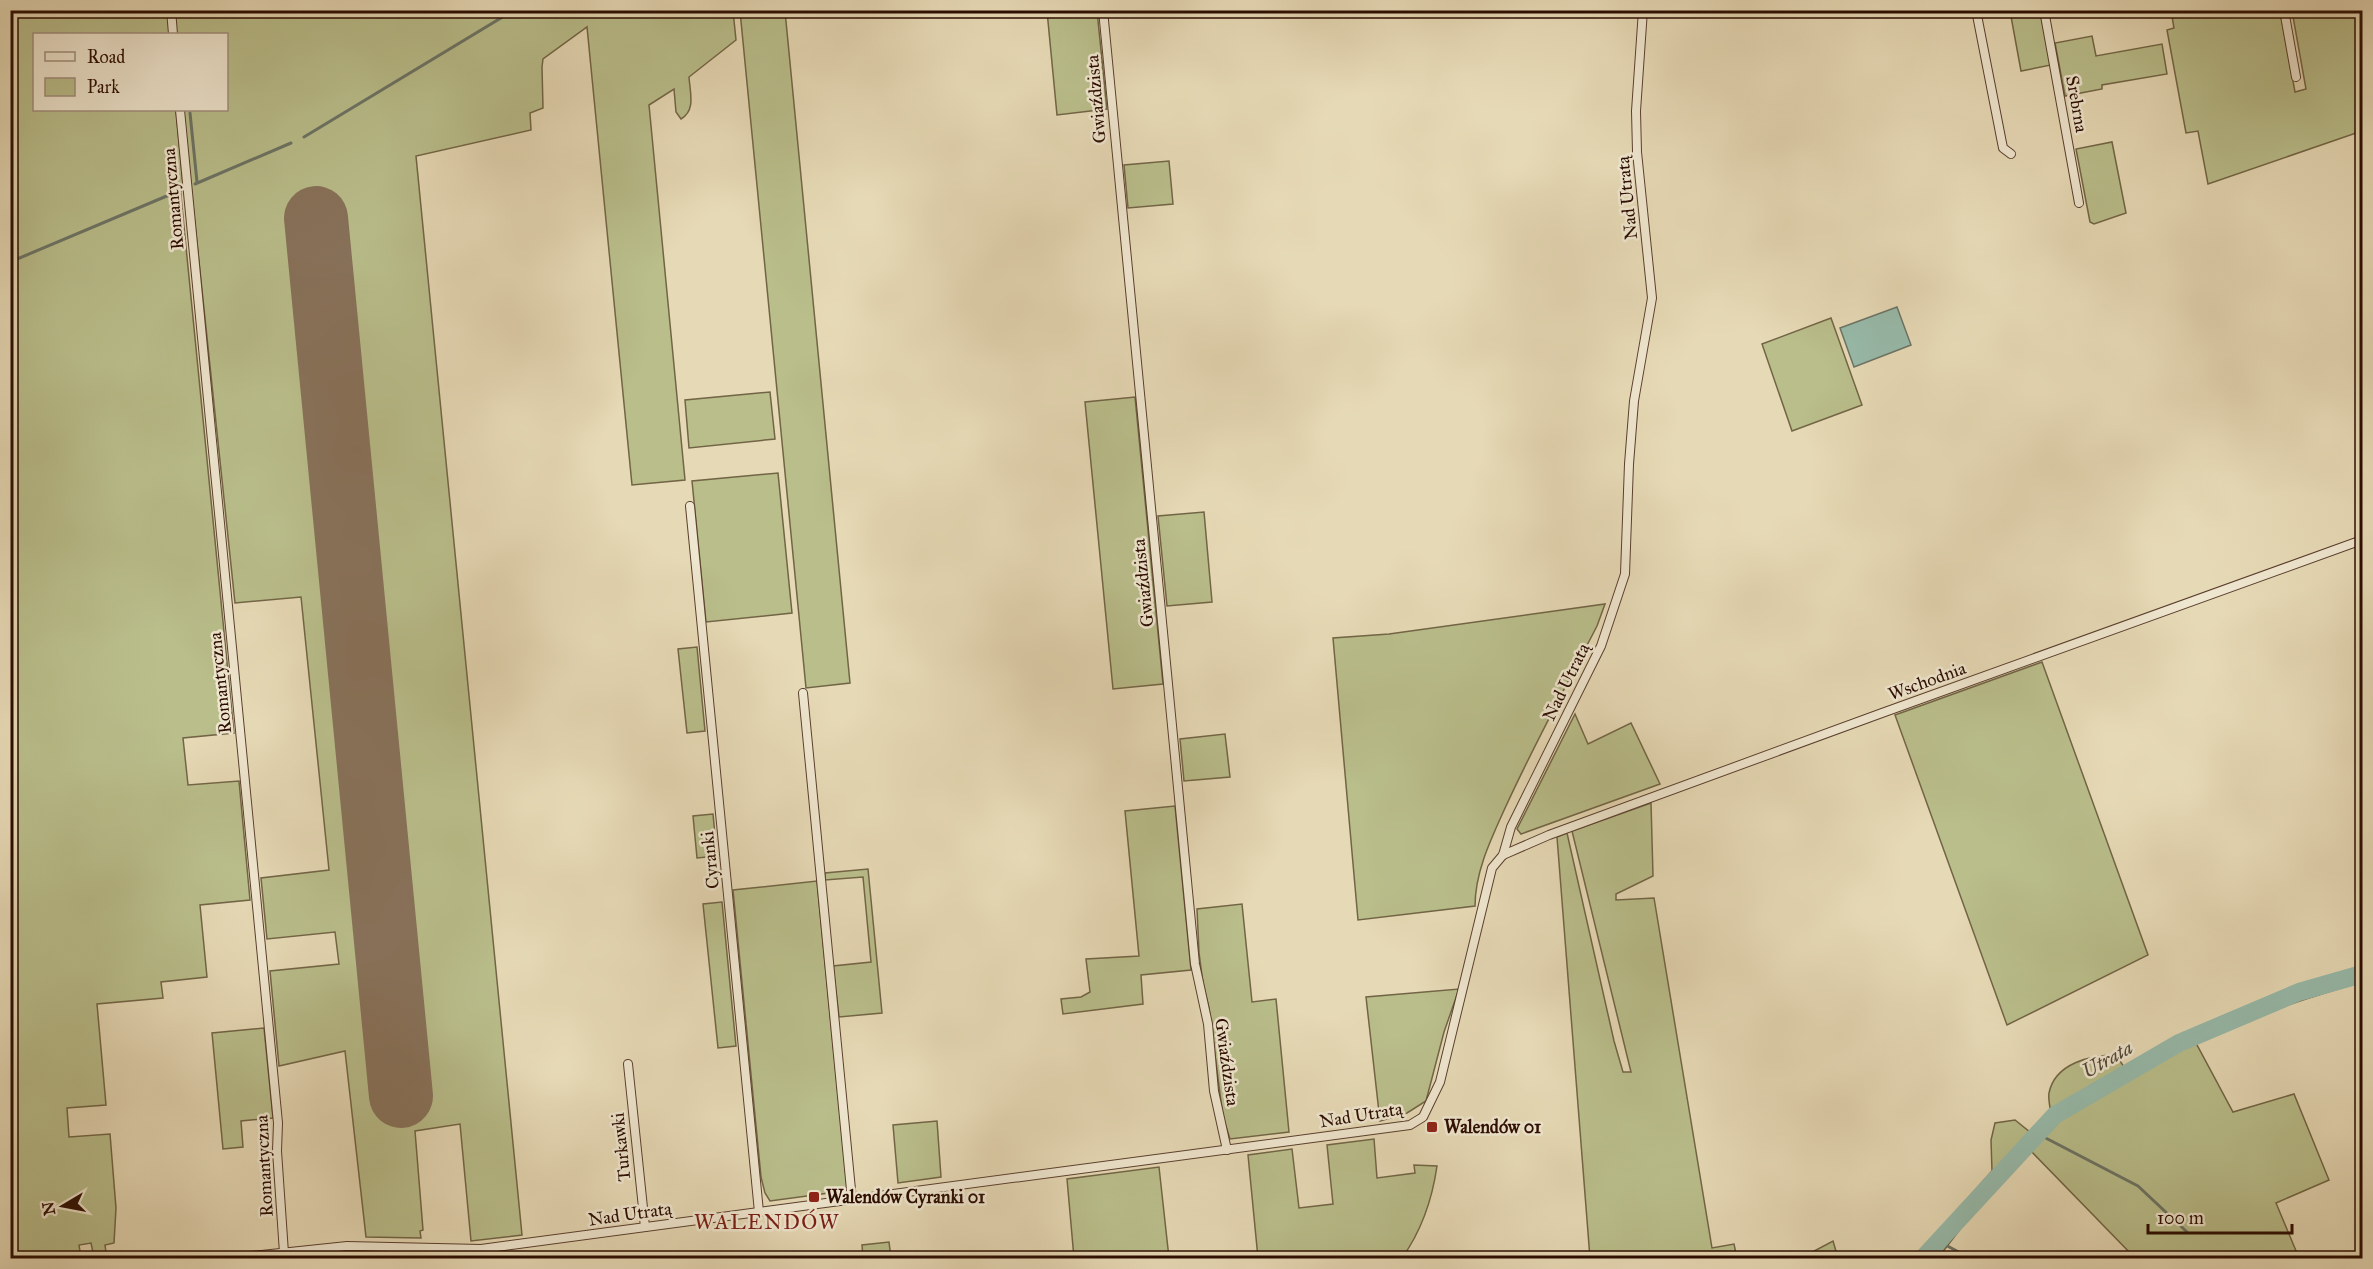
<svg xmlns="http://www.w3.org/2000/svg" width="2373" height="1269" font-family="'IM FELL Great Primer',serif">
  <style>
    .green { fill: #b9be8b; stroke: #726546; stroke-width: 1.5 }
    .water { fill: #97baaa; stroke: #6c7466; stroke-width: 1.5 }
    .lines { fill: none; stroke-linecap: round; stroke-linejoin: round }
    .stream { stroke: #6c7466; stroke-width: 3 }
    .river { stroke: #97baaa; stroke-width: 18 }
    .runway { stroke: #88725b; stroke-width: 64 }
    .street-casing { stroke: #5a3f2e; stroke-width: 10 }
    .street { stroke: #efe6cf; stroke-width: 8 }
    .poi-dot { fill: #8f2418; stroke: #efe6cf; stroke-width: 2 }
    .labels { text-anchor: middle; stroke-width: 5; stroke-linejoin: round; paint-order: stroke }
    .street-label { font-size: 18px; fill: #2b0c01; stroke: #efe6cf }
    .poi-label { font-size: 18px; font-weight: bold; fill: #2b0c01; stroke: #efe6cf; text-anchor: start }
    .water-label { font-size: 20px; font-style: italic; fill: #51493c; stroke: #efe6cf }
    .quarter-label { font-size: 21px; letter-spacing: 1.5px; fill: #7a1f14; stroke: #efe6cf }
  </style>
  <rect width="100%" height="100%" fill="#e6d9b5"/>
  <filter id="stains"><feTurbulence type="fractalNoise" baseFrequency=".00333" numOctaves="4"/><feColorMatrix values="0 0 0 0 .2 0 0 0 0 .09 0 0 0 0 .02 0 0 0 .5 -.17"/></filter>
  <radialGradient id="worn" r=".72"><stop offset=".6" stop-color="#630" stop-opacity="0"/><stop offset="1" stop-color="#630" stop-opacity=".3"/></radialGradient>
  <g class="green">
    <path d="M10,11h157l3,23h-136v76h142l7,74 -3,2 54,547 -51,5 5,47 51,-4 11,119 -50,5 7,72 -46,5 2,16 -66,6 9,101 -39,3 2,29 41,-3 6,74 -2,35 -9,2 1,7h9v6h-21l-3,-15 -12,2 2,13h-70z"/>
    <path d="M174,11h559l3,29 -47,37c1,16 7,33 -8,42l-5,-7 -2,-23 -25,16 36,375 -53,5 -45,-458 -44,32 -1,8 1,41 -13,5 1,17 -115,26 106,1079 -51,6 -11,-117 -45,7 8,99 -3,1 1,7 -55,-1 -21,-186 -66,15 -9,-95 69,-7 -4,-32 -68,7 -6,-61 68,-8 -28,-273 -66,6 -52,-493h43v-76h-50z"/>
    <path d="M740,11h45l65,672 -44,5z"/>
    <path d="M1047,11h50l10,98 -50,6z"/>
    <path d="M2010,11h30l11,54 -30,6z"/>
    <path d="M2171,11h109l15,81 11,-3 -14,-78h70v120l-154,53 -10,-53 -12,2 -19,-103 7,-2z"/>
    <path d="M2092,36l4,20 66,-12 5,30 -65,11v4l-37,7 -10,-53z"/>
    <path d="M2112,142l14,71 -32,11 -4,-2 -14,-73z"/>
    <path d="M1169,161l4,43 -45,4 -4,-43z"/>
    <path d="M1831,318l31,87 -70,26 -30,-87z"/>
    <path d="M770,392l5,47 -86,9 -4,-48z"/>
    <path d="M1135,397l28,287 -50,5 -28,-287z"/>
    <path d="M778,473l14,140 -86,9 -14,-141z"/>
    <path d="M1204,512l8,90 -45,4 -9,-90z"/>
    <path d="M1605,604l-8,22c-31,60 -63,119 -91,180 -14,31 -31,65 -31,100l-117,14 -25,-282 56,-4z"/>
    <path d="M697,647l8,84 -18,2 -9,-84z"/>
    <path d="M2042,662l106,293 -141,70 -112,-310z"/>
    <path d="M1575,714l13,30 43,-21 29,61 -139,50 -4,-5z"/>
    <path d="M1225,734l5,43 -46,4 -4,-42z"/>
    <path d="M1651,803l2,73 -37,18v6l38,-2 58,350 22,-4 3,14h-147l-33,-421 10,-4 47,208 9,31h8l-59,-241z"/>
    <path d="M1175,806l16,164 -50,5 2,29 -80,10 -2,-15 20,-2 9,-5 -4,-33 53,-3 -14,-145z"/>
    <path d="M713,814l4,42 -20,2 -4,-42z"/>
    <path d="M868,869l14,144 -43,4 -6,-51 38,-4 -8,-85 -38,3v-7z"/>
    <path d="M817,881l30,305 -3,5 -74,10 -5,-8 -4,-16 -28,-287z"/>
    <path d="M722,902l14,144 -18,2 -15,-144z"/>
    <path d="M1242,904l10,98 24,-3 13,133 -59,7 -7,-22 -14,-109 -6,-25 -4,-30 -2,-44z"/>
    <path d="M2362,969v13c-57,16 -112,34 -166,61l37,69 61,-18 35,86 -53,23 23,55h-164l-105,-108 -42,43 -50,65h-23l77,-87 -1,-31 4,-17 20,-3 15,12 21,-19c-1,-6 -3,-14 -2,-20 6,-30 42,-38 67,-38l10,15c78,-44 151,-74 236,-101z"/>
    <path d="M1459,989l-15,43 -18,69 -19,12 -27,8 -14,-124z"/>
    <path d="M264,1028l9,90 -32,3 2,26 -20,2 -11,-116z"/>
    <path d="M937,1121l4,56 -43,6 -5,-58z"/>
    <path d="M1374,1139l3,39 38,-5 -1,-8 23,1c-5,35 -15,64 -35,92h-144l-10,-103 44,-6 7,59 34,-4 -6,-59z"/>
    <path d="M1159,1167l10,91h-95l-7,-79z"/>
    <path d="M1833,1241l5,17h-37z"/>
    <path d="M889,1242l2,16h-28l-1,-13z"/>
  </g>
  <path class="water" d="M1897,307l14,38 -57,22 -14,-39z"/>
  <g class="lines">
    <g class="stream">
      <path d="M190,113l7,69"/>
      <path d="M304,137l210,-127"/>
      <path d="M195,184l96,-41"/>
      <path d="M10,262l171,-72"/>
      <path d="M2038,1134l100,52 49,46"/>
      <path d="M1938,1241l32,17"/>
    </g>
    <path class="river" d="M1923,1258l132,-143 124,-72 120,-51 63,-18"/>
    <path class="runway" d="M316,218l85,878"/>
    <defs>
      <g id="street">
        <path d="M171,10l2,24"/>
        <path d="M1103,10l92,954 13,60 6,67 13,59"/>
        <path d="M1976,10l27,138 8,6"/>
        <path d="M2044,10l35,193"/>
        <path d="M2284,10l12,67"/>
        <path d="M180,110l98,1013 -1,28 7,102"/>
        <path d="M690,506l69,706"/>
        <path d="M803,693l49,507"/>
        <path d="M1503,855l46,-20 333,-122 480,-173"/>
        <path d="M628,1064l17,163"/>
        <path d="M232,1258l115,-12 134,3 929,-124 13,-8 17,-35 52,-214 11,-13 8,-28 90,-181 24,-72 4,-110 5,-63 18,-103 -15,-146 -1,-41 7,-101"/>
      </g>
    </defs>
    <use href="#street" class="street-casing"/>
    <use href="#street" class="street"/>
  </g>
  <g class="poi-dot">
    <rect x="1426" y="1121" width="12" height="12" rx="3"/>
    <rect x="808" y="1191" width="12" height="12" rx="3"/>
  </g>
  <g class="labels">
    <g class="street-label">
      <text transform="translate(1096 99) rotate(-95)" y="6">Gwiaździsta</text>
      <text transform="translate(2077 104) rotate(80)" y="6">Srebrna</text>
      <text transform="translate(1627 198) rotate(-96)" y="6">Nad Utratą</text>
      <text transform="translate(173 199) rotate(-95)" y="6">Romantyczna</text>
      <text transform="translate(1143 583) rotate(-96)" y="6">Gwiaździsta</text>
      <text transform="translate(1927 681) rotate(-20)" y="6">Wschodnia</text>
      <text transform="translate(1566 682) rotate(-64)" y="6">Nad Utratą</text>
      <text transform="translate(220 683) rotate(-96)" y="6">Romantyczna</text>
      <text transform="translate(710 860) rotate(-96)" y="6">Cyranki</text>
      <text transform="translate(1227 1062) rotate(82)" y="6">Gwiaździsta</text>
      <text transform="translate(1361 1115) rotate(-9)" y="6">Nad Utratą</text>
      <text transform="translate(621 1147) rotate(-96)" y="6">Turkawki</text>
      <text transform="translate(264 1166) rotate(-93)" y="6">Romantyczna</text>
      <text transform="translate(630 1214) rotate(-8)" y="6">Nad Utratą</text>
    </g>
    <g class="poi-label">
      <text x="1444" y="1133">Walendów 01</text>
      <text x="826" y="1203">Walendów Cyranki 01</text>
    </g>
    <g class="water-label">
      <text transform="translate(2107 1059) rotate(-30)" y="7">Utrata</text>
    </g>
    <g class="quarter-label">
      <text x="767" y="1229">WALENDÓW</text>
    </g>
  </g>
  <rect width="2373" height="1269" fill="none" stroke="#e6d9b5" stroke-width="36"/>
  <rect x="12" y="12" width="2349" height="1245" fill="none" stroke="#2b0c01" stroke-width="3"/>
  <rect x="18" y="18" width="2337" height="1233" fill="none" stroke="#2b0c01" stroke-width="1.5"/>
  <rect x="33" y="33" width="195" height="78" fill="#efe6cf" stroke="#a18f7d" stroke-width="1.5"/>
  <rect x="45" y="52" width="30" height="9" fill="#efe6cf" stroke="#a18f7d" stroke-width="1.5"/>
  <text x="87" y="63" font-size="18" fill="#2b0c01">Road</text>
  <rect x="45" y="78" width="30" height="18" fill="#b9be8b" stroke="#a18f7d" stroke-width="1.5"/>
  <text x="87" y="93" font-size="18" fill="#2b0c01">Park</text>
  <g transform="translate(63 1206) rotate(260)" stroke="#efe6cf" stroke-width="4.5" paint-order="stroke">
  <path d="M0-4.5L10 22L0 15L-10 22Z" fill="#2b0c01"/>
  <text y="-9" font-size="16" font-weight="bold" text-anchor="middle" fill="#2b0c01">N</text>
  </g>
  <path d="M2148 1224v9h144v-9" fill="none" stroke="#2b0c01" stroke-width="3"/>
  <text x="2157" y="1224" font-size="18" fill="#2b0c01" stroke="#efe6cf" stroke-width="4.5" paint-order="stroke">100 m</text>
  <rect width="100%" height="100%" filter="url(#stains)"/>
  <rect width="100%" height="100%" fill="url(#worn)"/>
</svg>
